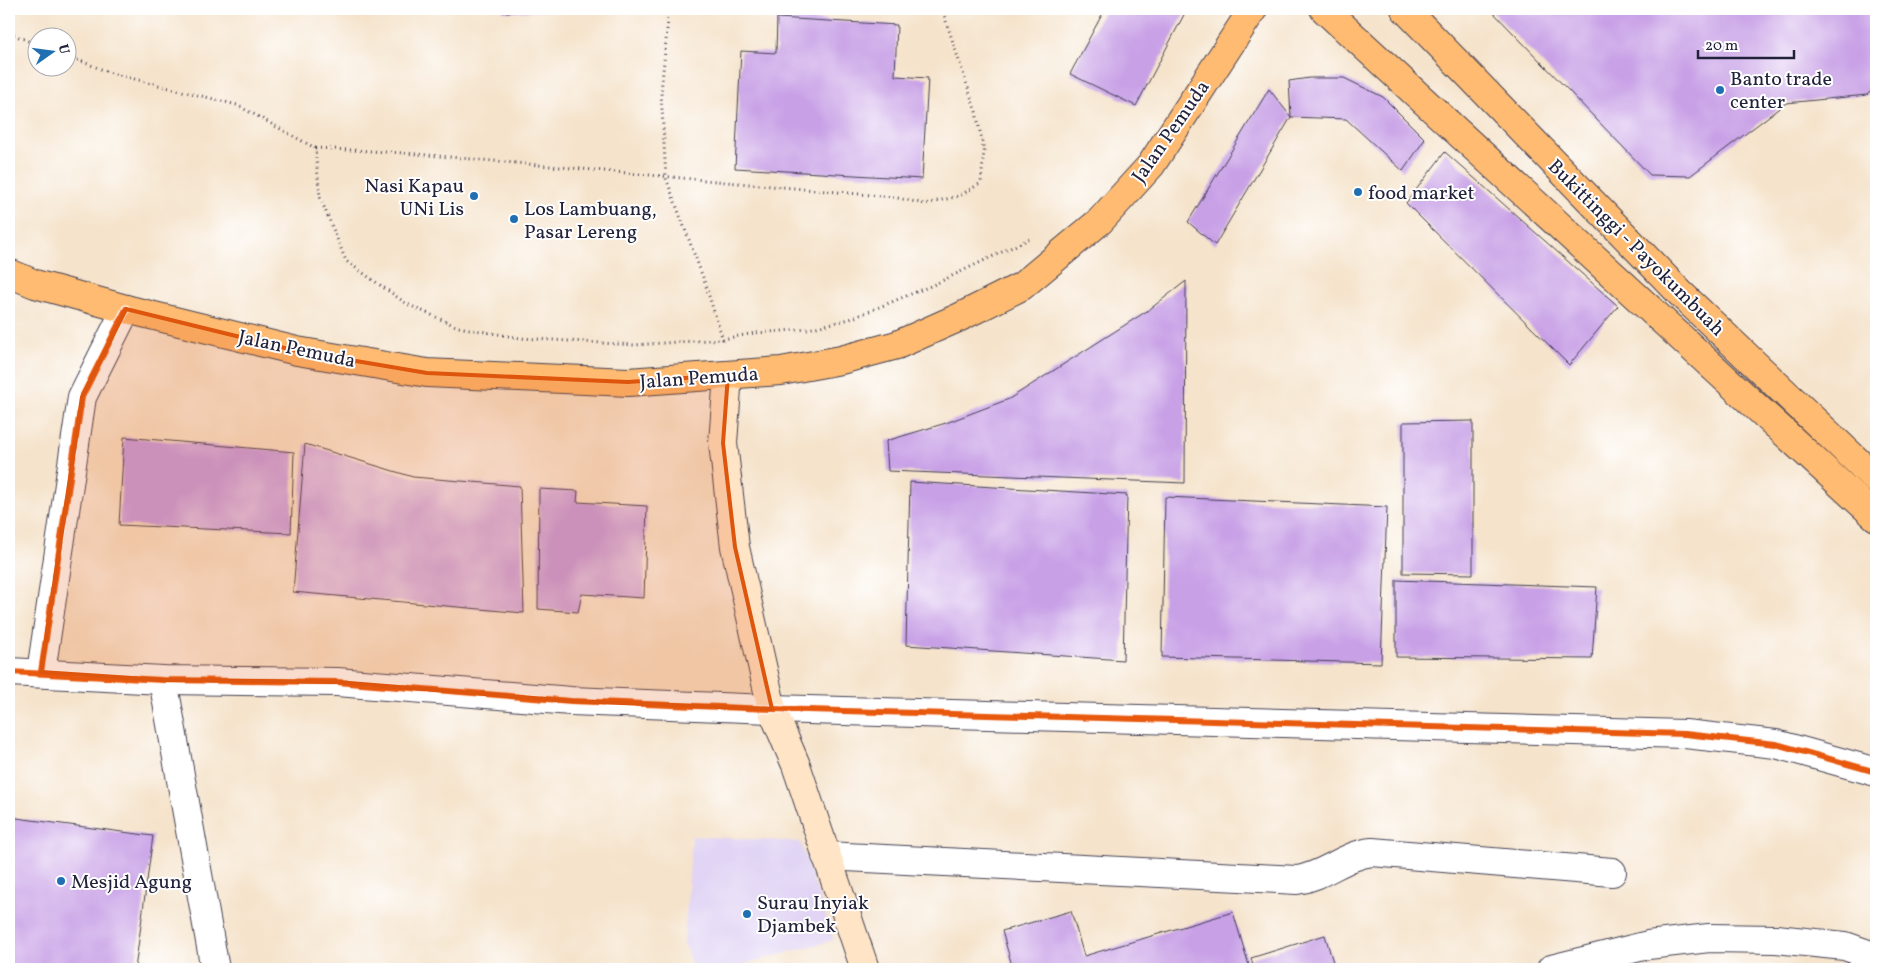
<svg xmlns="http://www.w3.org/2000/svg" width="1885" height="978" font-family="Vollkorn,serif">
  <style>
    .built { fill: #e1d4f4 }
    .building { fill: #c8a0e6 }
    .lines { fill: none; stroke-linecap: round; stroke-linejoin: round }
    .street-casing { stroke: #423f51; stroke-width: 30 }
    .secondary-casing { stroke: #423f51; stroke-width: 30 }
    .primary-casing { stroke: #423f51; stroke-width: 30 }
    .path { stroke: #423f51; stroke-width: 3; stroke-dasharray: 1 4; stroke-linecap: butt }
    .street { stroke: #fff; stroke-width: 28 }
    .secondary { stroke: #ffe4c6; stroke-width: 28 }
    .primary { stroke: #ffbb71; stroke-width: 28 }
    .cycleway-casing { stroke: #fff; stroke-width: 9 }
    .cycleway { stroke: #e8590c; stroke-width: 6 }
    .marked { fill: #de560e; fill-opacity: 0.2; stroke: #de560e; stroke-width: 4; stroke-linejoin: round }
    .poi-dot { fill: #1f6fb2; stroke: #fff; stroke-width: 2 }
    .labels { text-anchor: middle; stroke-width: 4; stroke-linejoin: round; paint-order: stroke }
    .poi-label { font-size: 20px; fill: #22223b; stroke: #fff; text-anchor: start }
    .street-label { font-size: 20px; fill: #22223b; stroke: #fff }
  </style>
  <rect width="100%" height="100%" fill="#fff"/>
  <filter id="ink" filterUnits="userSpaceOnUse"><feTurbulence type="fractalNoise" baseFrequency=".02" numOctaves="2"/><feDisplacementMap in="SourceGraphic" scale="10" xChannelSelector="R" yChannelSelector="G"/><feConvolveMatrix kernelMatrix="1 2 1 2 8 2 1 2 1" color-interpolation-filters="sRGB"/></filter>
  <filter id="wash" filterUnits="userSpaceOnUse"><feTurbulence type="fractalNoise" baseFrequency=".0096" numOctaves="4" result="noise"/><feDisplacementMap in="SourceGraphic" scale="20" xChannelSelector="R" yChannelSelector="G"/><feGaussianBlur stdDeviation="1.12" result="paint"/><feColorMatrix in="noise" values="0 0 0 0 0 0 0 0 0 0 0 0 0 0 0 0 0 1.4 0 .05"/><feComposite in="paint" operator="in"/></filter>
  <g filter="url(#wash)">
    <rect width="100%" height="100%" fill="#f5e3cb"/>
    <path class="built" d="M692,836l108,6 34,98 -109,29h-32l-9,-27z"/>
    <g id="blocks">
      <g class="building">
        <path d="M503,9h63v1l-63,2z"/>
        <path d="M1105,9h82l-51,97 -66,-32z"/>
        <path d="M1490,9h386v77l-9,9 -81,8 -96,73 -40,-1z"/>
        <path d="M777,18l120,7 -2,51 33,2 -6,101 -187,-11 6,-117 35,2z"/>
        <path d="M1309,78h35l39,19 42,42 -22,32 -57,-52 -55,-2 -76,128 -27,-23 81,-133 22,28 -2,-36z"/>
        <path d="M1445,152l173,154 -49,59 -163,-162z"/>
        <path d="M1186,281l-1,202 -297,-12 -2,-30 60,-18 63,-24 141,-90z"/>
        <path d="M1473,421v153l-70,-1v-151z"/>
        <path d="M124,437l170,15 -3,81 -172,-8z"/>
        <path d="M305,444l108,33 107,9 4,127 -231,-21z"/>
        <path d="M910,482l217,13 -4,165 -217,-15z"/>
        <path d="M539,489l39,2 -1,11 70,4 -3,92 -62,-4 -4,18 -40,-3z"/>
        <path d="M1165,497l222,10 -6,156 -219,-6z"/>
        <path d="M1396,580l201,7 -5,72 -196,-2z"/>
        <path d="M9,817l144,19 -18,133h-126z"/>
        <path d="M1071,911l13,45 149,-44 17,57h-237l-11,-38z"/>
        <path d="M1325,935l10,34h-81l-3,-11z"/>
      </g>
    </g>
  </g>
  <g filter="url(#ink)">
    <use href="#blocks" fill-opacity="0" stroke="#423f51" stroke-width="1"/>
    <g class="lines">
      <defs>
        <g id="street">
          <path d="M9,672l154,8 174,2 234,19 201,8 913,25 91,10 100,28"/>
          <path d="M41,672l41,-275 44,-88"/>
          <path d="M163,680l52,289"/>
          <path d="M826,856l471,24c28,-4 47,-25 75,-28l240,20"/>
          <path d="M1551,969l97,-24 61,-7 67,1 69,7 31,11"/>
        </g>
        <path id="secondary" d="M728,375l-5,68 12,104 37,162 24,56 69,204"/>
        <g id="primary">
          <path d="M1324,9l552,508"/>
          <path d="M1405,9l276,285 195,185"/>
          <path d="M9,273l26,11 91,25 171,42 130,22 201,9 153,-11 60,-11 56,-15 63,-28 62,-31 78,-65 51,-56 102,-156"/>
        </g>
      </defs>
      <use href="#street" class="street-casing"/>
      <use href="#secondary" class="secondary-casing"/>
      <use href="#primary" class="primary-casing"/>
      <g class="path">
        <path d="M669,9l-8,83 5,86 39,105 18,57"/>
        <path d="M9,33l29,12"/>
        <path d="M68,56l43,17 126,32 78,43 5,49 26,64 61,43 51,23 62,11 114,7 89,-6 32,-6 53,-4 42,-10 83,-34 96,-46"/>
        <path d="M315,148l90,5 488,44 32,7 34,-8 22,-13 3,-32 -8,-39 -34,-103"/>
      </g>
      <use href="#street" class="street"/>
      <use href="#secondary" class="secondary"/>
      <use href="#primary" class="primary"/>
      <defs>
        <g id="cycleway">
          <path d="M9,672l154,8 174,2 234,19 201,8 913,25 91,10 100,28"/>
          <path d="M41,672l41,-275 44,-88"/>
        </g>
      </defs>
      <use href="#cycleway" class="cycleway-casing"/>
      <use href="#cycleway" class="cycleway"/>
    </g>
  </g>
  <path class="marked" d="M126,309l171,42 130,22 201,9 100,-7 -5,68 12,104 37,162 -201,-8 -234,-19 -174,-2 -122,-8 41,-275z"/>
  <g class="poi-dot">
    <circle cx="1720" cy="90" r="5"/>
    <circle cx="1358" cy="192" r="5"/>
    <circle cx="474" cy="196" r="5"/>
    <circle cx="514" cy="219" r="5"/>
    <circle cx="61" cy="881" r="5"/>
    <circle cx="747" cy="914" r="5"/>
  </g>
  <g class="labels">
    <g class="poi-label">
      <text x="1730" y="85">Banto trade<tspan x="1730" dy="23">center</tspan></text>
      <text x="464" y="192" text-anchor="end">Nasi Kapau<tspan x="464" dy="23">UNi Lis</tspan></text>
      <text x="1368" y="199">food market</text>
      <text x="524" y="215">Los Lambuang,<tspan x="524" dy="23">Pasar Lereng</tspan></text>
      <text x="71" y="888">Mesjid Agung</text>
      <text x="757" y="909">Surau Inyiak<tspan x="757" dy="23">Djambek</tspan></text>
    </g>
    <g class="street-label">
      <text transform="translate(1170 131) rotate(-55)" y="7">Jalan Pemuda</text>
      <text transform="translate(1637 247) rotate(45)" y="7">Bukittinggi - Payokumbuah</text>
      <text transform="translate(297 348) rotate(12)" y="7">Jalan Pemuda</text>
      <text transform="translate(699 377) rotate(-4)" y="7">Jalan Pemuda</text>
    </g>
  </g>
  <rect width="1885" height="978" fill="none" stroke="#fff" stroke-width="30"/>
  <g transform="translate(52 52) rotate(76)"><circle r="24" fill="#ffffff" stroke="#a7a7b1"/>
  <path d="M0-4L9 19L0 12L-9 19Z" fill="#1f6fb2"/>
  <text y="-8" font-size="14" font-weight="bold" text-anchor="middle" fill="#22223b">U</text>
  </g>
  <path d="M1698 50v8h96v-8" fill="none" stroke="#22223b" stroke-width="2.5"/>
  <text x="1705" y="50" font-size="15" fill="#22223b" stroke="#ffffff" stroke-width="4" paint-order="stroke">20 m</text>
</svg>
